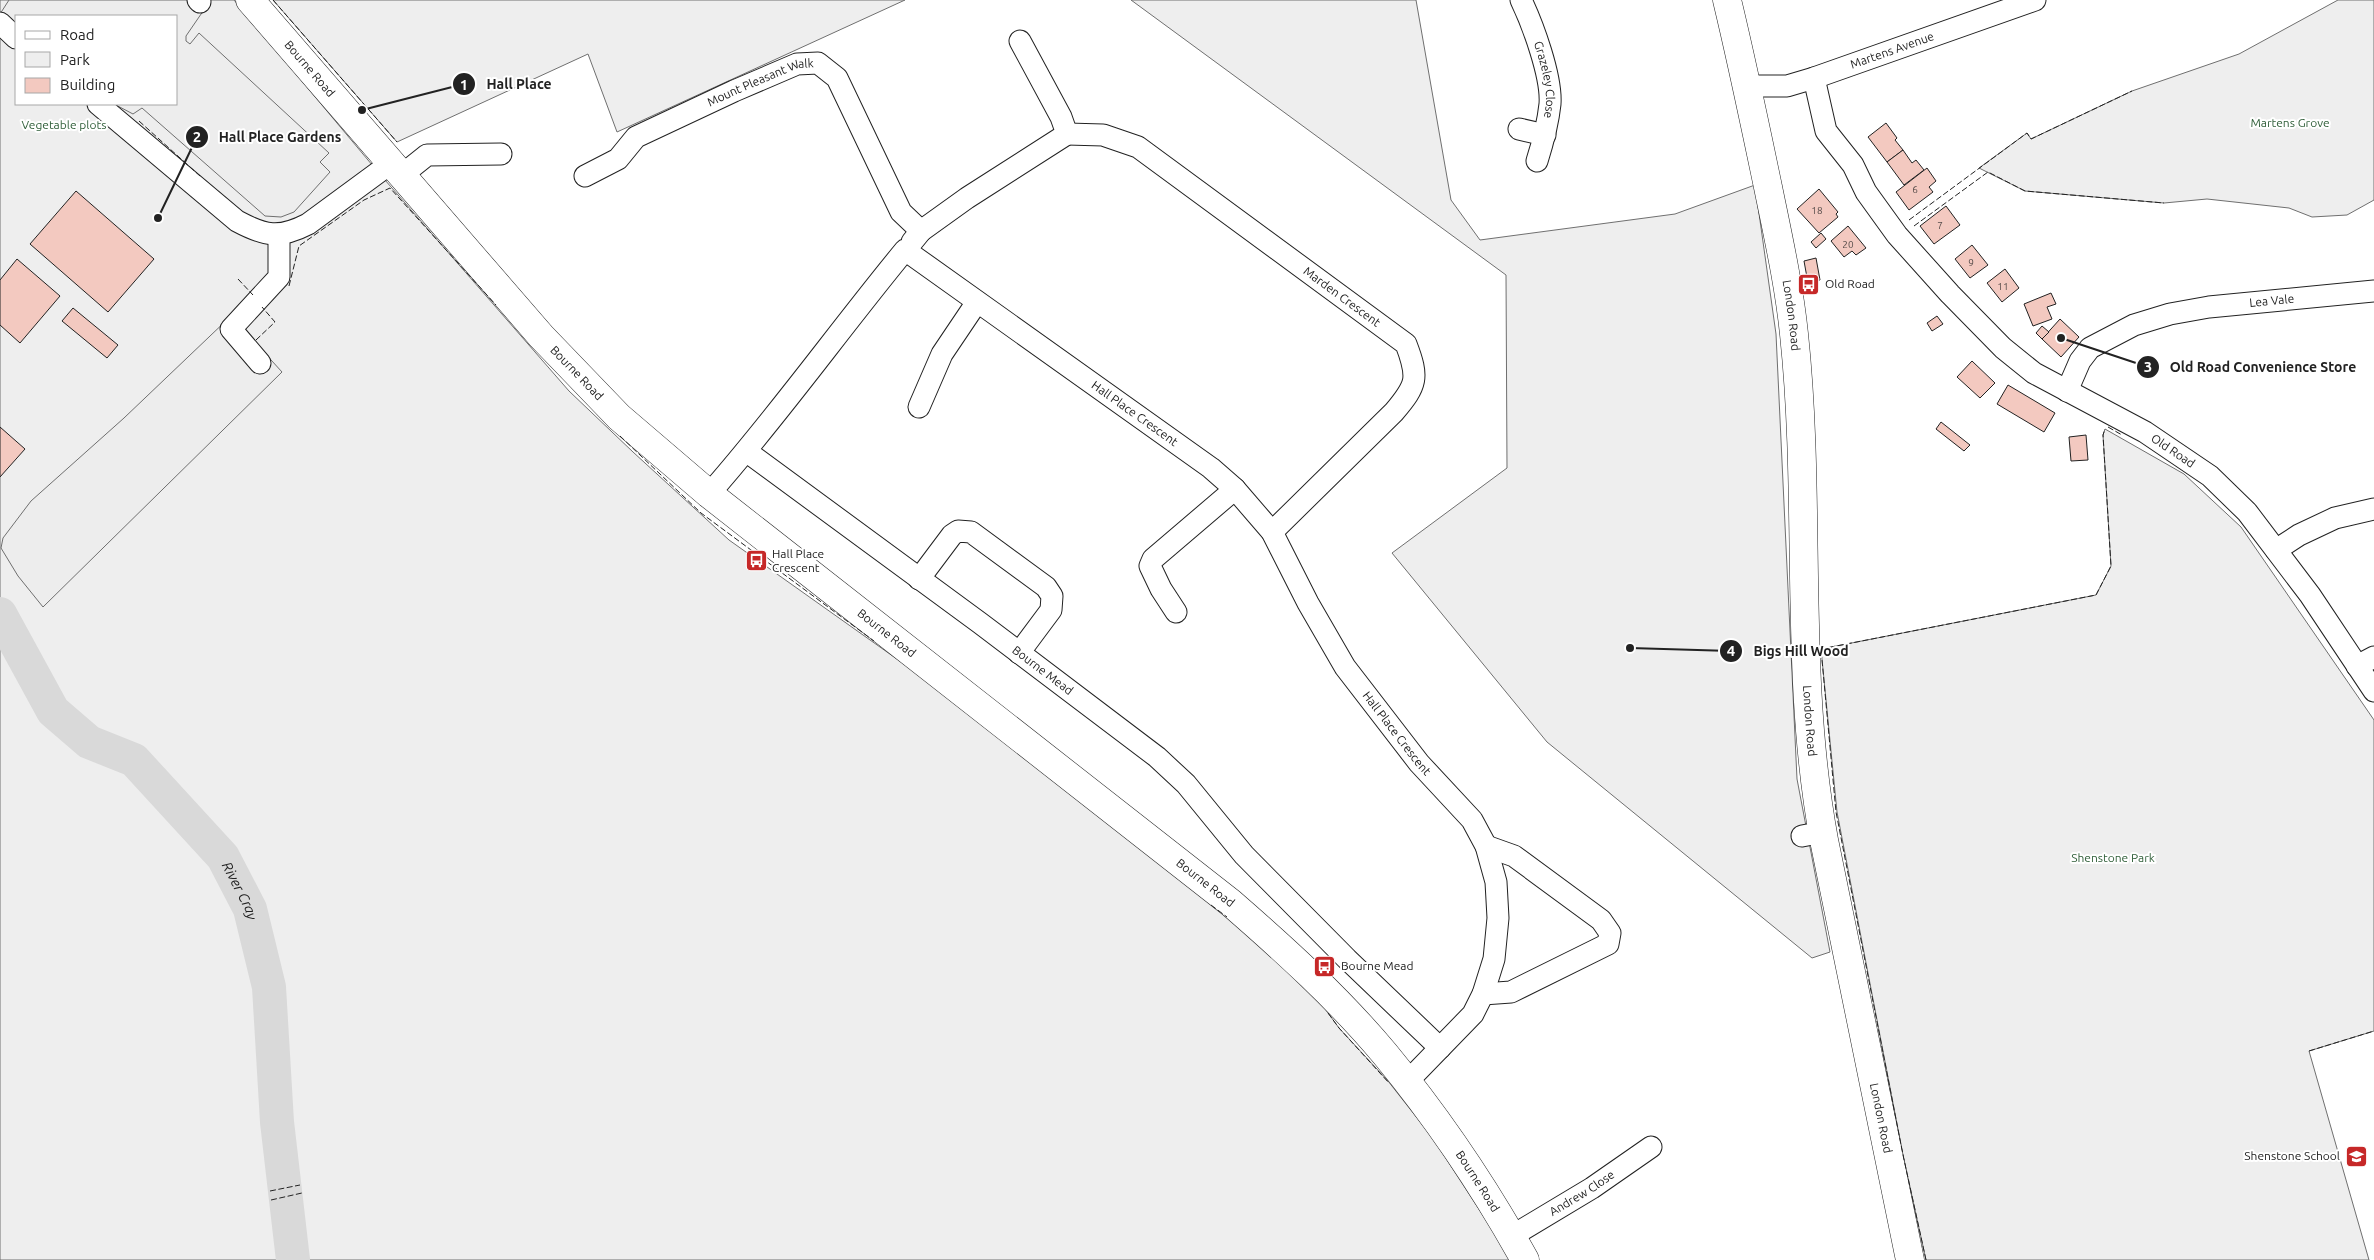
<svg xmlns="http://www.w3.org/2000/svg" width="2374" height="1260" font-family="Ubuntu,sans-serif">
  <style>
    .green { fill: #eee; stroke: #6f6f6f; fill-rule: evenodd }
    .parking { fill: #ededed; stroke: #6f6f6f }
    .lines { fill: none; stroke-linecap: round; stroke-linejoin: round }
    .river { stroke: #d9d9d9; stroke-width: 34 }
    .building { fill: #f3c9c0; stroke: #222 }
    .minor-casing { stroke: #222; stroke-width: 23 }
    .major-casing { stroke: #222; stroke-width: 29 }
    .minor { stroke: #fff; stroke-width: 21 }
    .major { stroke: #fff; stroke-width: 28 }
    .fence { stroke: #222; stroke-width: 1; stroke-dasharray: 6 2.5; stroke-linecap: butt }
    .labels { text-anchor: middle; stroke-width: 4; stroke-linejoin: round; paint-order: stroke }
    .number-label { font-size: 10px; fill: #564c4a }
    .street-label { font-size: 12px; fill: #222; stroke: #fff }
    .park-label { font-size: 12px; fill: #2f5e38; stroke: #fff }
    .poi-label { font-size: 12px; fill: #222; stroke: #fff; text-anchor: start }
    .water-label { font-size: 14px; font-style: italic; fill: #222; stroke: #fff }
    .leader { fill: none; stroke: #222; stroke-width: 2 }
    .callout-dot { fill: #222; stroke: #fff; stroke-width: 2 }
    .mark-label { font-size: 15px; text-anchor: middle; font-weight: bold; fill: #fff }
    .callout-label { font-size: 14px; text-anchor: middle; font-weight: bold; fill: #222; stroke: #fff; stroke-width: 4; stroke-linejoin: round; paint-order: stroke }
  </style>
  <rect width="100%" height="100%" fill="#fff"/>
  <g class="green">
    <path d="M0,0h234l144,172 191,219 64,61 96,88 213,151 305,242 76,73 16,22 49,53 44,56 80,123h-1512zM16,16h160v88h-160z"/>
    <path d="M273,0h632l-288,132 -29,-78 -191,88z"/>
    <path d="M1131,0h285l35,200 29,40 195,-26 80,-29 21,149 21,445 33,173 -18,6 -265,-216 -155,-189 115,-85 -1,-193z"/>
    <path d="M2338,0h36v200l-27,15 -35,2 -23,-9 -82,-9 -43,4 -139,-12 -46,-23 48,-35 4,6 101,-48 107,-37z"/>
    <path d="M2105,429l79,45 57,53 133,193v311l-65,20 60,209h-443l-23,-105 -66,-343 -16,-163 275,-54 15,-29 -8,-131z"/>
  </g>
  <g class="parking">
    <path d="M9,0h200l1,1 -24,35v5l4,3 9,-11 130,120 -9,9 10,10 -36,40 -13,5 -16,-1 -123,-108 -9,6 -19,-10h62v-88h-160v11l-16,-13z"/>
    <path d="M231,316l51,56 -239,235 -25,-31 -17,-28 2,-10 28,-37 93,-83z"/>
  </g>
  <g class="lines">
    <path class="river" id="s1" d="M0,614l53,97 36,31 45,18 89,97 27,52 19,78 8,135 16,138"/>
  </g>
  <g class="building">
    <path d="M1886,123l11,15 -2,2 8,10 -16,12 -19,-25z"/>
    <path d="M1903,150l9,13 4,-3 8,10 -20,15 -17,-23z"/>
    <path d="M1927,168l9,13 -7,6 4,5 -24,18 -13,-18z"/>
    <path d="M1819,189l19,23 -2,2 2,3 -19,16 -22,-24z"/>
    <path d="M76,191l78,68 -46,53 -78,-68z"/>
    <path d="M1946,206l14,19 -26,19 -14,-18z"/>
    <path d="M1848,226l18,22 -10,7 -4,-4 -8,6 -13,-16z"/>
    <path d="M1821,233l5,6 -10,9 -5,-6z"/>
    <path d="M1972,245l16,20 -18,13 -15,-19z"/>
    <path d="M1816,258l4,22 -12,3 -4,-22z"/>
    <path d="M17,259l43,37 -40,47 -20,-18v-45z"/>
    <path d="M2005,269l14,19 -17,14 -15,-19z"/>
    <path d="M2051,293l5,11 -9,3 5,12 -19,7 -9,-22z"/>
    <path d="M73,308l45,37 -11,13 -45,-37z"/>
    <path d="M1937,316l6,8 -11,7 -5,-8z"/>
    <path d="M2060,319l19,18 -18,20 -19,-18z"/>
    <path d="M2042,326l7,6 -7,7 -6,-6z"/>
    <path d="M1972,361l23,22 -15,15 -23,-21z"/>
    <path d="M2008,385l47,28 -11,19 -47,-28z"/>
    <path d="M1941,422l29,23 -6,6 -28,-22z"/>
    <path d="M0,427l25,22 -25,28z"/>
    <path d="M2086,435l2,25 -17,1 -2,-24z"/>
  </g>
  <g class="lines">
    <defs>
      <g id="minor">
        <path d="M198,0l2,2"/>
        <path id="s2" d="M1521,0c12,25 31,77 29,104 -2,19 -7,38 -13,57"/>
        <path d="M0,23l16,15"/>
        <path id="s3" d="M1814,78l12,53 27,34 13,27 31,43 53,59 53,54 31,25 111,59 65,44 37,36 63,83 64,96"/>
        <path id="s4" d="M1748,86h39l27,-8 221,-78"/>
        <path d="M98,104l139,117c28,15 42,18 71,3l83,-61"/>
        <path d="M1519,129l26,6"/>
        <path id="s5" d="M1067,134l36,1 35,12 268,197c13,34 11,41 -12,68l-122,120"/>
        <path d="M402,175l25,-20 74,-1"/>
        <path id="s6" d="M585,176l33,-17 18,-22 98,-46 63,-27 21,-1 19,15 64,134 20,19"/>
        <path d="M912,242l9,-11 46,-33 100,-64 -6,-17 -41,-76"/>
        <path d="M260,363l-29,-34 48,-52v-42"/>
        <path id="s7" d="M2067,391l13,-30 10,-13 44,-23 36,-11 39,-7 165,-16"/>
        <path d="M919,407l23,-53 35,-52"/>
        <path id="s8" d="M746,451l234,172 177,134 29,27 58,71 103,104 93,89"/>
        <path id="s9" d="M709,494c69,-78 130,-164 196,-244l306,218 24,21 37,43 36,71 37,64 74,96 53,57 14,26 10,36 2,36 -4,41 -11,35 -10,20 -67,69"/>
        <path d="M2276,550l23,-15 36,-17 39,-9"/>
        <path d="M919,579l33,-44 6,-4 13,1 75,55 6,9 -1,14 -32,43"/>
        <path d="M1176,612l-15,-23 -11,-23 3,-7 82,-70"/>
        <path d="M2357,666l17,-9"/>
        <path d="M1802,836l21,-4"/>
        <path d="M1483,994l28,-2 97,-48 2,-11 -9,-13 -87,-64 -28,-10"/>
        <path id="s10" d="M1512,1236l80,-48 59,-41"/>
      </g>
      <g id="major">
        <path id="s11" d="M250,0l291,336 78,81 90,77 522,409c54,47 108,96 154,151 52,63 100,134 140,206"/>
        <path id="s12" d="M1727,0c15,62 28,125 41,187 10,49 21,98 26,147 18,169 -1,338 30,506l86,420"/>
      </g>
    </defs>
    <use href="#minor" class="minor-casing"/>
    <use href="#major" class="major-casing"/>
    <use href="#minor" class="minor"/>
    <use href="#major" class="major"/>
    <g class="fence">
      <path d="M273,0l124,142"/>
      <path d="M139,121l61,55"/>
      <path d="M1909,220l118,-87 4,6 101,-48"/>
      <path d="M1914,226l74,-54 37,19 139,12"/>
      <path d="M238,279l15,16"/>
      <path d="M289,286l10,-40 65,-46 26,-12 106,117"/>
      <path d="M256,340l19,-18 -13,-15"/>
      <path d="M2108,427l14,8"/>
      <path d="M620,436l81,77 173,128"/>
      <path d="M1211,905l16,12"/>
      <path d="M1328,1013l11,15 50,55"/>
      <path d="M2309,1051l65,-20"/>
      <path d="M270,1191l30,-6"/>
      <path d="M271,1200l31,-7"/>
      <path d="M1926,1260l-23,-105 -67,-343 -15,-163 275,-54 15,-29 -8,-131 2,-6"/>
    </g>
  </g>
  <defs>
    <symbol id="bus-square" viewBox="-11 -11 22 22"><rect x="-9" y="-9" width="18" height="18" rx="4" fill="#c62828" stroke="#fff"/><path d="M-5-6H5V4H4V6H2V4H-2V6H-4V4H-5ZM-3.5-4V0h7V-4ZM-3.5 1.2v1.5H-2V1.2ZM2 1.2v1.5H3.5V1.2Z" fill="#fff"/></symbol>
    <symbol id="school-square" viewBox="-11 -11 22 22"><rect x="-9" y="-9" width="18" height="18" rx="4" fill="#c62828" stroke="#fff"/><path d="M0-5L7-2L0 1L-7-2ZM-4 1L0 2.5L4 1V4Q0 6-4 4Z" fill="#fff"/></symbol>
  </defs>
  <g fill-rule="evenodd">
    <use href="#bus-square" x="1796" y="272" width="25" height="25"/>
    <use href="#bus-square" x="744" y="548" width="25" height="25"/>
    <use href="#bus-square" x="1312" y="954" width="25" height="25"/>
    <use href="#school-square" x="2344" y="1144" width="25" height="25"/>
  </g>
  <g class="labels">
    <g class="number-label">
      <text x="1915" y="193">6</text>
      <text x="1817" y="214">18</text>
      <text x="1940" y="229">7</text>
      <text x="1848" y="248">20</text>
      <text x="1971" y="266">9</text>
      <text x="2003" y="290">11</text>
    </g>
    <g class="street-label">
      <text dy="4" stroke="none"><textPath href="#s4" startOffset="150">Martens Avenue</textPath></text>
      <text dy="4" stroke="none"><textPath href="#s11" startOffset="91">Bourne Road</textPath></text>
      <text dy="4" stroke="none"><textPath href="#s2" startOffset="84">Grazeley Close</textPath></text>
      <text dy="4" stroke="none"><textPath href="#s6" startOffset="202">Mount Pleasant Walk</textPath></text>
      <text dy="4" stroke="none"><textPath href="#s5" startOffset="326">Marden Crescent</textPath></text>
      <text dy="4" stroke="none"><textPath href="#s7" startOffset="239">Lea Vale</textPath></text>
      <text dy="4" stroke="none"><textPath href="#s12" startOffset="322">London Road</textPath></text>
      <text dy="4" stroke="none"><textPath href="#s11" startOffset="496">Bourne Road</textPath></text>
      <text dy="4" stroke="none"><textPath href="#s9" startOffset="595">Hall Place Crescent</textPath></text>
      <text dy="4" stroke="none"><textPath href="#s3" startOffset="535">Old Road</textPath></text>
      <text dy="4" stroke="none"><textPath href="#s11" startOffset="901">Bourne Road</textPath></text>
      <text dy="4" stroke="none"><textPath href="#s8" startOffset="369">Bourne Mead</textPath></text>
      <text dy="4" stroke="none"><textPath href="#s12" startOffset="728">London Road</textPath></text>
      <text dy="4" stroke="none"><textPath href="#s9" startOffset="1015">Hall Place Crescent</textPath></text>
      <text dy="4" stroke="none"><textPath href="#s11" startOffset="1306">Bourne Road</textPath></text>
      <text dy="4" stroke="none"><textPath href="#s12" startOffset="1132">London Road</textPath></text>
      <text dy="4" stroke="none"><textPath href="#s11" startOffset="1712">Bourne Road</textPath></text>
      <text dy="4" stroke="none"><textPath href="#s10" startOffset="82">Andrew Close</textPath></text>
    </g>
    <g class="park-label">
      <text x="2290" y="127">Martens Grove</text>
      <text x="64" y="129">Vegetable plots</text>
      <text x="2113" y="862">Shenstone Park</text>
    </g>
    <g class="poi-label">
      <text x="1825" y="288">Old Road</text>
      <text x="772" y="558">Hall Place<tspan x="772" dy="14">Crescent</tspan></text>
      <text x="1341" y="970">Bourne Mead</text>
      <text x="2340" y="1160" text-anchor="end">Shenstone School</text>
    </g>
    <g class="water-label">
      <text dy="5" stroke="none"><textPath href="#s1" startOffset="376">River Cray</textPath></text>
    </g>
  </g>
  <path class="leader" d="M362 110L464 84M158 218L197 137M2061 338L2148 367M1630 648L1731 651"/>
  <g class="callout-dot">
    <circle cx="362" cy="110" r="5"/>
    <circle cx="158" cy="218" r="5"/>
    <circle cx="2061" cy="338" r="5"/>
    <circle cx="1630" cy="648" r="5"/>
    <circle cx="464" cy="84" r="12"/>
    <circle cx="197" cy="137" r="12"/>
    <circle cx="2148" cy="367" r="12"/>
    <circle cx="1731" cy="651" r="12"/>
  </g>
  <g class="mark-label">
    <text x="464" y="90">1</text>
    <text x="197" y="142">2</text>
    <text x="2148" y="372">3</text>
    <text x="1731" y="656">4</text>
  </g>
  <g class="callout-label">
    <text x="519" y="89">Hall Place</text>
    <text x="280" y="142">Hall Place Gardens</text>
    <text x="2263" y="372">Old Road Convenience Store</text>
    <text x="1801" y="656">Bigs Hill Wood</text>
  </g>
  <rect x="15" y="15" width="162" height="90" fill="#ffffff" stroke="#a7a7a7"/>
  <rect x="25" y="31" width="25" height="8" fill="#ffffff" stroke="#a7a7a7"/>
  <text x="60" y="40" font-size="15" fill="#222222">Road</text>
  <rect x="25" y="52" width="25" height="15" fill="#eeeeee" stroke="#a7a7a7"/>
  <text x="60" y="65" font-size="15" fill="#222222">Park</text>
  <rect x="25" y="78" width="25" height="15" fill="#f3c9c0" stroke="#a7a7a7"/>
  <text x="60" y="90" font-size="15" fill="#222222">Building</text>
</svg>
